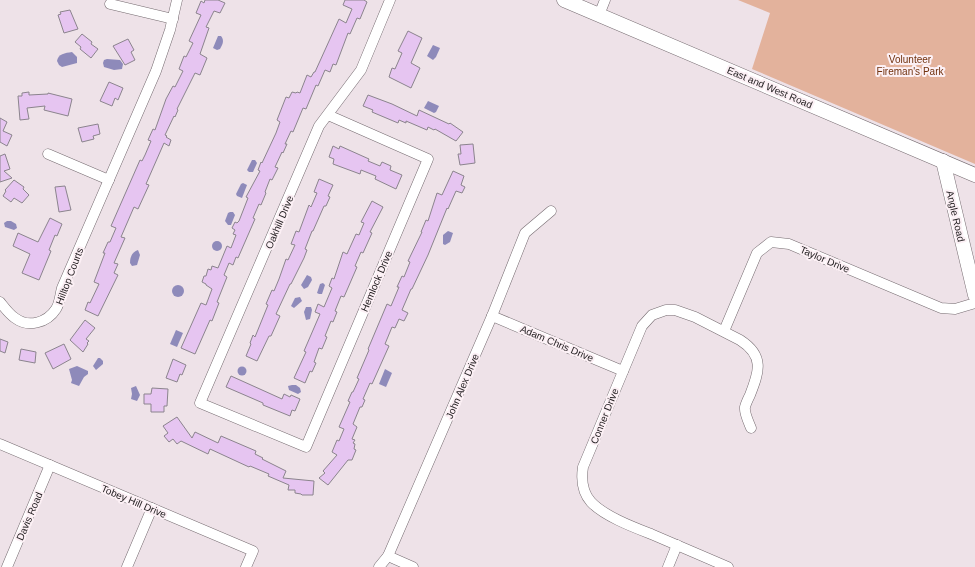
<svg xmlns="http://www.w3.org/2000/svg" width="975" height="567" font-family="Arial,sans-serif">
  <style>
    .green { fill: #e3b29c }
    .water { fill: #8e8aba }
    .building { fill: #e6c5f1; stroke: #8b848d }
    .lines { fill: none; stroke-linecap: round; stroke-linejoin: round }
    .street-casing { stroke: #756b70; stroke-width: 11 }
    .secondary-casing { stroke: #756b70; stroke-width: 15 }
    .street { stroke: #fff; stroke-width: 10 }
    .secondary { stroke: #fff; stroke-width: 14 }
    .labels { text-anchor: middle; stroke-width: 4; stroke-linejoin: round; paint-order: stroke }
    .park-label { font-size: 10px; fill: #70310d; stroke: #fcf0f5 }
    .street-label { font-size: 10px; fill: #1f1b1d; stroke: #fcf0f5 }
  </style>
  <rect width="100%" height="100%" fill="#eee2e8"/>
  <path class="green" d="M738,0h237v164l-223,-95 18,-56z"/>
  <g class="water">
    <path d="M218,36h3c4,5 1,9 -1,13l-3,1 -4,-2z"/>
    <path d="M433,45l7,3 -4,9 -3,3 -6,-4z"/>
    <path d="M72,52l5,5v6l-15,4 -3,-2 -2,-4c1,-7 8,-8 15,-9z"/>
    <path d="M107,59l13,1 3,4 -1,5 -8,1 -10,-3 -1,-4 1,-3z"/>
    <path d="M428,101l11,5 -3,6 -2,1 -10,-5z"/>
    <path d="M252,160h3l2,3 -4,9h-4l-2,-2z"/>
    <path d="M243,183l4,2 -5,13 -5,-2 -1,-2 5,-10z"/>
    <path d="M230,212h3l2,3 -4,10h-3l-3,-4 3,-8z"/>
    <path d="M7,221h4l5,3 1,4 -3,2 -9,-3 -1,-4z"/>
    <path d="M448,231l5,2 -3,9 -5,3 -2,-1v-9z"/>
    <circle cx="217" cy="246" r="5"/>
    <path d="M138,250l2,5 -3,10 -5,1 -2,-3c0,-6 2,-11 8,-13z"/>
    <path d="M307,275l4,2 1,3 -4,7 -4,2 -3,-4z"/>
    <path d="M323,283l2,2 -3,9h-3l-2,-1 3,-9z"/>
    <circle cx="178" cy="291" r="6"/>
    <path d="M300,297l2,4 -8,7 -3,-2 4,-8z"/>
    <path d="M306,307h5l1,3 -2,9 -4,1 -2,-8z"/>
    <path d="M176,330l7,3 -6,14 -7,-3z"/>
    <path d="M98,358h2l3,3v3l-7,6 -3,-4z"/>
    <path d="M77,366l11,5v3l-4,3 -5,9 -8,-3 1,-3 -3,-11z"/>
    <circle cx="242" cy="371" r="4.5"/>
    <path d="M385,369l7,4 -6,14 -7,-3z"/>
    <path d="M292,385h4l4,3 1,4 -3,2 -9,-4 -1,-4z"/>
    <path d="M136,386l4,9 -3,6 -6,-2 1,-5 -1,-6z"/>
  </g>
  <g class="building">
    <path d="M205,0h13l7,3 -5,10 -6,-2 -8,16 3,1 -9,26 7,4 -7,17 -5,-2 -18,36 1,1 -3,7 -1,-1 -9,19 2,1 -1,1 5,3 -2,6 -5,-3 -18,41 3,1 -11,24 -4,-2 -13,30 4,1 -11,25 4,1 -4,9 4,2 -20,41 -13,-6 3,-8 2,1 9,-19 -5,-2 11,-29h-2l5,-11h2l6,-14 -5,-2 29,-66 2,1 3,-6 6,-14 -3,-1 5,-11 2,1 11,-31 7,-13 2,1 8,-16 -4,-2 5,-13 2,1 7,-14 -4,-2 12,-26 -5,-2 5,-12 3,2z"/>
    <path d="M345,0h19l3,2 -7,17 -3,-1 -7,16 -2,-1 -12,32 -3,-1 -3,8 -5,-2 -7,16 -2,-1 -10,24 -3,-1 -10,24 -2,-1 -6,13h2l-4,9 -1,-1 -7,15 3,1 -6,12 -2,-1 -5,13 1,1 -5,12 -2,-1 -6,14 2,1 -17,39 -2,-1 -3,8 -4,-2 -5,12 3,2 -10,25 2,1 -7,18 -2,-1 -15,34 -14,-6 20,-45 5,2 6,-16 -6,-4v-1l-4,-2 2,-6h2l2,-7 3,1 1,-4 6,2 9,-22 4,2 5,-13 -3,-1 2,-4 -3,-2 3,-6 2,1 2,-2 9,-23 -2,-1 14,-26 -2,-1 3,-8 1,1 14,-30 4,-11 -3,-2 9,-23 3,1 3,-6 4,1 1,-1 3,1 7,-18 4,2 3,-5h1l24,-53 7,4 6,-14 -9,-4z"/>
    <path d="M70,10l8,19 -14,4 -6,-18 3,-1 -1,-2z"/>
    <path d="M408,31l14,7 -11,25 9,5 -9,20 -22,-11 3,-9 3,1 7,-16 -4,-2z"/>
    <path d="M82,34l10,8 -1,2 7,5 -7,9 -11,-9 1,-2 -6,-5z"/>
    <path d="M128,39l6,11 -3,2 4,8 -10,5 -12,-19z"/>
    <path d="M109,82l14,6 -5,12 -3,-2 -3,8 -12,-5z"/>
    <path d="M29,92v3l19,-1v-1l24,6 -4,17 -24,-6 1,-4 -18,2 2,11 -9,1 -2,-24h4v-3z"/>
    <path d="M368,95l24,9 25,12 2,-6 30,14 1,-1 13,9 -7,9 -21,-12 -1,1 -6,-3 -1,3 -21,-9v2l-7,-3 -1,3 -26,-11 1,-2 -10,-4z"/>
    <path d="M0,118l7,4 -4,9 9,4 -5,11 -7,-4z"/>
    <path d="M98,124l2,10 -7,2 1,3 -12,3 -4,-14z"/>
    <path d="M473,144l2,19 -15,2 -2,-11h3l-1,-9z"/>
    <path d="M333,146l6,3 1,-3 29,13 -1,2 12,5 2,-4 9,4 -1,4 12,5 -6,14 -21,-10 1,-3 -15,-6 -1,4 -27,-10 1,-5 -5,-2z"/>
    <path d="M5,154l5,15 -6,2 8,7 -12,4v-26z"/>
    <path d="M453,171l11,5 -3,9 4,2 -3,6 -6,-2 -8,18 -1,-1 -19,47 -16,34h-1l-9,21 6,3 -4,8 -5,-2 -4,9 -3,-1 -7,17 4,2 -17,38 -2,-1 -7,16 2,1 -3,7h-2l-7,17 4,3 -5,12 3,1 -2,3 2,1 -1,5 2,1 -4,10h-4l-20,25 -9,-7 6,-5 -2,-2 14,-16 -5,-3 5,-12 2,1 5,-12 -5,-2 11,-25 -2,-1 4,-9h1l6,-13 -2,-1 12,-28 -1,-1 19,-45 4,2 8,-19h-2l5,-11 2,1 6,-15 -2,-1 14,-29h-1l5,-12 2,1 9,-28 5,2z"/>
    <path d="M319,179l14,6 -5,11 2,1 -4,9h-2l-11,25h-1l-7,18 2,1 -3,8 -13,26h-1l-14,30 4,2 -9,20h-2l-12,25 -11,-5 5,-12 -1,-1 3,-8 2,2 13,-32 -2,-1 6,-14 2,1 5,-12 7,-20 2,1 7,-15 -4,-1 5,-13 3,1 10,-27 2,2 6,-14 -3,-1z"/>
    <path d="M14,180l10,7 -1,2 6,6 -7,8 -8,-5 -3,4 -8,-6 3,-5 -1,-1z"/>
    <path d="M65,186l6,24 -12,2 -4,-25z"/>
    <path d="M372,201l11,6 -13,25 2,1 -9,20 -2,-1 -6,14 2,1 -13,30 -3,-1 -6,15 2,1 -4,10 -2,-1 -6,15 2,1 -5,12 -3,-1 -5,14 2,1 -4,9 -2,-1 -5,12 -11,-5 12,-26 -2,-1 16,-37 -5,-2 3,-8 6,3 8,-19 -3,-2 3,-8 2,1 9,-27 4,2 9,-20 3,1 5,-12 -3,-1z"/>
    <path d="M50,218l12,6 -5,12 -2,-1 -6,15 2,1 -12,29 -17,-7 8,-19 -17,-8 5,-13 20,9z"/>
    <path d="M85,320l10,8 -9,11 3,2 -2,2 1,1 -5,8 -13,-12z"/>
    <path d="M0,339l8,3 -3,11 -5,-2z"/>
    <path d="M64,344l7,15 -18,10 -8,-16z"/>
    <path d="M21,349l15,3 -1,11 -16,-3z"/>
    <path d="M173,359l13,6 -4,10 -2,-1 -3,8 -11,-4z"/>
    <path d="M231,376l51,23 2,-5 6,3 1,-2 9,4 -5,12 -3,-1 -2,6 -27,-11v-2l-37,-16z"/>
    <path d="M152,388l16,1 -1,17h-3v6h-13v-8h-7v-10h7z"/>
    <path d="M177,417l15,21 3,-6 23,11 3,-7 35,15 -1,3 8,4 -1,1 24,12 -3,7 31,3 -1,14h-11l-1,-1 -6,-1v-3h-7l1,-5 -21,-9 1,-2 -19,-8 -1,1 -39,-18 -2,5 -27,-13 -4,3 -4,-5 -4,3 -5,-6 4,-3 -5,-7z"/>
  </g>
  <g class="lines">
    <defs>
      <g id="street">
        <path d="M110,4l63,15"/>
        <path d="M599,15l6,-15"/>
        <path d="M328,115l100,44 -122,288 -106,-44 119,-277 42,-56 29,-70"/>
        <path d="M48,154l61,26"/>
        <path d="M0,302c4,5 9,12 15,16 13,10 32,5 41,-9 4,-6 4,-14 6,-21l94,-217 14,-41 7,-30"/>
        <path d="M492,316l131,55"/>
        <path d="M724,331l33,-78 14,-11 18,2 152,64 14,1 20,-6"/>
        <path d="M0,444l253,107 -7,16"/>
        <path d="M388,556l25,11"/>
        <path d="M7,567l43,-102"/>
        <path d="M127,567l25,-59"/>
        <path d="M379,567l9,-11 104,-240 33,-83 26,-22"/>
        <path d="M668,567l9,-22"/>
        <path d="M728,567c-26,-11 -51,-22 -77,-33 -18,-7 -47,-18 -60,-32 -9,-10 -10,-22 -8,-35l59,-141 10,-11 14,-5h9l20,7 45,23c25,16 19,32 10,55 -2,4 -4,8 -5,12 -1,6 4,16 6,21"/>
      </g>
      <g id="secondary">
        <path d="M564,0l411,175"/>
        <path d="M943,161l32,134"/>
      </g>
    </defs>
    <use href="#street" class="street-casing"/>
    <use href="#secondary" class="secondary-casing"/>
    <use href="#street" class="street"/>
    <use href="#secondary" class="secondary"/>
  </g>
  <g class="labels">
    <g class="park-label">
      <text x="910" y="63">Volunteer<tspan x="910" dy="12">Fireman's Park</tspan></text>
    </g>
    <g class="street-label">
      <text transform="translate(770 87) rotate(23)" y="4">East and West Road</text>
      <text transform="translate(956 216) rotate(77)" y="4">Angle Road</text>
      <text transform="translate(279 222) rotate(-67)" y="4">Oakhill Drive</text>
      <text transform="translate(825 259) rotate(23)" y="4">Taylor Drive</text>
      <text transform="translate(69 276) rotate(-69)" y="4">Hilltop Courts</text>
      <text transform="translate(376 281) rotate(-67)" y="4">Hemlock Drive</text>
      <text transform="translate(557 343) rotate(23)" y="4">Adam Chris Drive</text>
      <text transform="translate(462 386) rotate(-67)" y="4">John Alex Drive</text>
      <text transform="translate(604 416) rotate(-68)" y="4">Conner Drive</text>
      <text transform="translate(134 501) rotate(23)" y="4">Tobey Hill Drive</text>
      <text transform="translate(29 516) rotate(-67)" y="4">Davis Road</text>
    </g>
  </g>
</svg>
